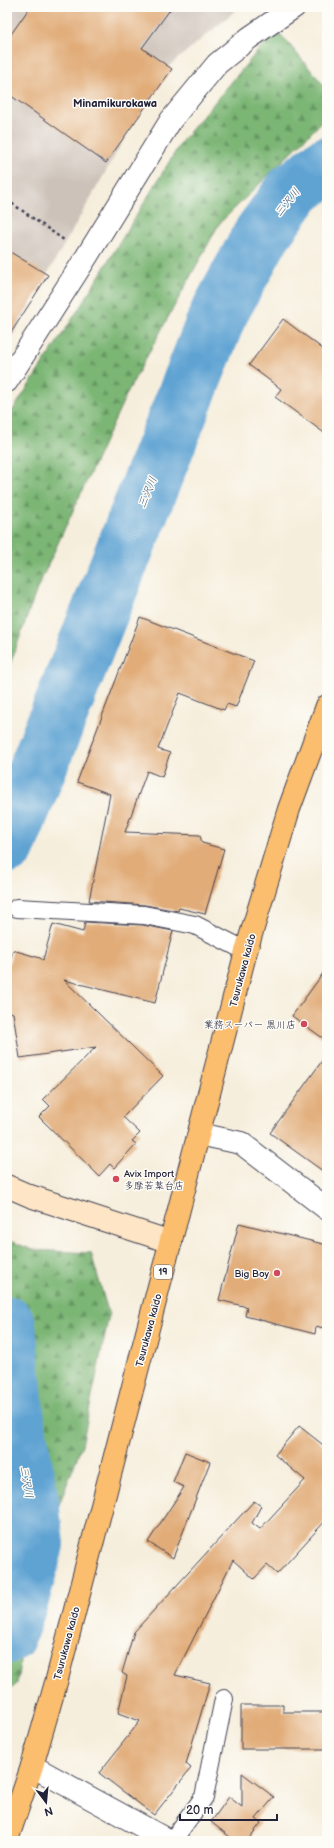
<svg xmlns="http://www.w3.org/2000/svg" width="334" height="1848" font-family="'Balsamiq Sans','Klee One',sans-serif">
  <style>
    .industrial { fill: #cdc2b9 }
    .forest { fill: url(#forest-firs); stroke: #4e6c58 }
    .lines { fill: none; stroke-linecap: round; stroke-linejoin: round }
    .river { stroke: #5ea3d3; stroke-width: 58 }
    .building { fill: #e1ac78 }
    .lane-casing { stroke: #424153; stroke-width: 20 }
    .street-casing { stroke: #424153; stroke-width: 24 }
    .secondary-casing { stroke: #424153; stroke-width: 24 }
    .primary-casing { stroke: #424153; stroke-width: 24 }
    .path { stroke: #424153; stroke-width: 2.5; stroke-dasharray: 3 3; stroke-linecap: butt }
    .lane { stroke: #fff; stroke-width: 18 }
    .street { stroke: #fff; stroke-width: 22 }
    .secondary { stroke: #fde5c5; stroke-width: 22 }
    .primary { stroke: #fbbd6e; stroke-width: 22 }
    .poi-dot { fill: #d1495b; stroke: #fdfcf7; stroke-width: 1.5 }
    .labels { text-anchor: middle; stroke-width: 3; stroke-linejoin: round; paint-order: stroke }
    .shield { fill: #fdfcf7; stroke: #646373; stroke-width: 1 }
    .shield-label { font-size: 9px; font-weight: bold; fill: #22223b }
    .street-label { font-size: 10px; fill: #22223b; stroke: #fdfcf7 }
    .poi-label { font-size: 10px; fill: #22223b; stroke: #fdfcf7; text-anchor: end }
    .neighbourhood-label { font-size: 11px; font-weight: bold; fill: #22223b; stroke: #fdfcf7 }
    .water-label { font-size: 11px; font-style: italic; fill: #3d5c7f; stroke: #fdfcf7 }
  </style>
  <defs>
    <pattern id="forest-firs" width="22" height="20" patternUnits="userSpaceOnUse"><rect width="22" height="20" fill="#7bb675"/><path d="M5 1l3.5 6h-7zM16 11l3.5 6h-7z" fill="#649461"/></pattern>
  </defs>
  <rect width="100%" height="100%" fill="#fdfcf7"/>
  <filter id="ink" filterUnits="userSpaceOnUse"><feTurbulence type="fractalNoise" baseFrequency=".025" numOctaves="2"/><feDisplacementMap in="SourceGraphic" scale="8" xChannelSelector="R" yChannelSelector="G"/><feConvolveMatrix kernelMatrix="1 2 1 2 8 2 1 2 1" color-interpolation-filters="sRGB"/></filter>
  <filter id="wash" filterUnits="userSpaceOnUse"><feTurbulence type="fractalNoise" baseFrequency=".012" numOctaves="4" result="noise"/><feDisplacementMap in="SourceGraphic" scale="16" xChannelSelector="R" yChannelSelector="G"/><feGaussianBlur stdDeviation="0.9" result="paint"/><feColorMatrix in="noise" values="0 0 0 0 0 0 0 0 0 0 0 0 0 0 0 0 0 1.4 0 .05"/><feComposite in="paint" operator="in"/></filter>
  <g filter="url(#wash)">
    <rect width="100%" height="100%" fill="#f6eedc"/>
    <path class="industrial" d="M7,7h233l-77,64 -156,274z"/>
    <g class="forest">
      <path d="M276,29l51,60v28l-108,107 -92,169 -90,196 -30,84v-254l73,-112 102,-166z"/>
      <path d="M7,1240l26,10 58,3 18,62 -27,130 -50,130 -15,109 -10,8z"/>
    </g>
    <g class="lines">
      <g class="river">
        <path d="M7,845l211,-530 44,-81 32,-44 33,-25"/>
        <path d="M7,1325l9,97 14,79 5,43 -14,52 -14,39"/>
      </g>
    </g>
    <g id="blocks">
      <g class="building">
        <path d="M30,7h142l-30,41 30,21 -66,94 -99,-70v-53z"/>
        <path d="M7,250l41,25 -41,64z"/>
        <path d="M283,319l44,33v83l-52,-38 6,-8 -32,-24z"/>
        <path d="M140,617l114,44 -18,46 -9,-3 -3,6 -44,-17 -22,56 12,4 -8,24 -15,-6 -22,61 75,3 2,8 22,6 -19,65 -26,-6 -1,3 -33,-6 -56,-4 21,-107 -33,-12z"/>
        <path d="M85,922l58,3 30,6 -18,72 -91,-23 99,96 -40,41 17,16 -8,8 4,3 -22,24 -4,-4 -11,12 -60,-59 11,-11 -7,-7 53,-52 -76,11 -7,-45 -6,-2v-41l6,-20 27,8 3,2 10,-36 30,8z"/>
        <path d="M327,968v73l-35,-25z"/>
        <path d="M327,1054v120l-57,-41z"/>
        <path d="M239,1223l88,22v84l-11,-3 -1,8 -70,-18 2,-9 -28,-7z"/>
        <path d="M299,1426l28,22v71l-50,55 -10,-9 -13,14 -21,-19 -58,115 35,8 -24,81 5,4 -37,47 -55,-42 41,-52 -22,-8 9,-37 -5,-3 12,-41 120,-131 7,5 -9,17 8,6 45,-49 -30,-25z"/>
        <path d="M185,1452l25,10 -37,96 -25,-16 36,-55 -11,-5z"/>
        <path d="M241,1705h42v7h44v37h-86z"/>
        <path d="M242,1773l32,24 -18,22 5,4 -14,18h-12l-24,-19 18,-25 13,10z"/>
      </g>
    </g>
  </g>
  <g filter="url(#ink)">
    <use href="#blocks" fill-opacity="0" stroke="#424153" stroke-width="1"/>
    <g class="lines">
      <defs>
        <g id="lane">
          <path d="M17,908l127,7 51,10 51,26"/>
          <path d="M172,1841l32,-44 20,-98"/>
        </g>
        <g id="street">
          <path d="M7,381l80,-125 84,-136 46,-56 32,-26 45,-31"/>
          <path d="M199,1134l42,9 86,66"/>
          <path d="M32,1766l137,75"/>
        </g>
        <path id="secondary" d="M7,1186l23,10 141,46"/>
        <path id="primary" d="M7,1840l25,-74 25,-87 189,-728 43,-142 38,-103"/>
      </defs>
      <use href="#lane" class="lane-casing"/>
      <use href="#street" class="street-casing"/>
      <use href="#secondary" class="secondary-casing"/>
      <use href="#primary" class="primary-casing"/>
      <path class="path" d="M7,200l57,40"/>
      <use href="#lane" class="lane"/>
      <use href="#street" class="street"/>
      <use href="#secondary" class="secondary"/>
      <use href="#primary" class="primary"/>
    </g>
  </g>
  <g class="poi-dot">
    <circle cx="304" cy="1024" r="4"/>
    <circle cx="116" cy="1179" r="4"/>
    <circle cx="277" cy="1273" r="4"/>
  </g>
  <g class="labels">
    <rect class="shield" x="154" y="1265" width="18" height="14" rx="3"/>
    <g class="shield-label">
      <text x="163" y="1275">19</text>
    </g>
    <g class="street-label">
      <text transform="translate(242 970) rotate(-75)" y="4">Tsurukawa kaido</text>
      <text transform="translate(148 1330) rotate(-75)" y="4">Tsurukawa kaido</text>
      <text transform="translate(66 1643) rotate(-75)" y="4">Tsurukawa kaido</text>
    </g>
    <g class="poi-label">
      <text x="296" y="1028">業務スーパー 黒川店</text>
      <text x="124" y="1177" text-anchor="start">Avix Import<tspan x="124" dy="12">多摩若葉台店</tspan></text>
      <text x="269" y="1277">Big Boy</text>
    </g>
    <g class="neighbourhood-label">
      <text x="115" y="107">Minamikurokawa</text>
    </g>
    <g class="water-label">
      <text transform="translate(287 202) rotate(-51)" y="4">三沢川</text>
      <text transform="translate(147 492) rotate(-68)" y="4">三沢川</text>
      <text transform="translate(27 1482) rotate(80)" y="4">三沢川</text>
    </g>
  </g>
  <rect width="334" height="1848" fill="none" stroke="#fdfcf7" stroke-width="24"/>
  <g transform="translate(46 1802) rotate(164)" stroke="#fdfcf7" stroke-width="3" paint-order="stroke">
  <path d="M0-3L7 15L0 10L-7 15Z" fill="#22223b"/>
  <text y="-6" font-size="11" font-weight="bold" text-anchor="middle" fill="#22223b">N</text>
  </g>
  <path d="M180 1814v6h97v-6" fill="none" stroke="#22223b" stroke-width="2"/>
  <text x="186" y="1814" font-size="12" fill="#22223b" stroke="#fdfcf7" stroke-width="3" paint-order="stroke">20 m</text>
</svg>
